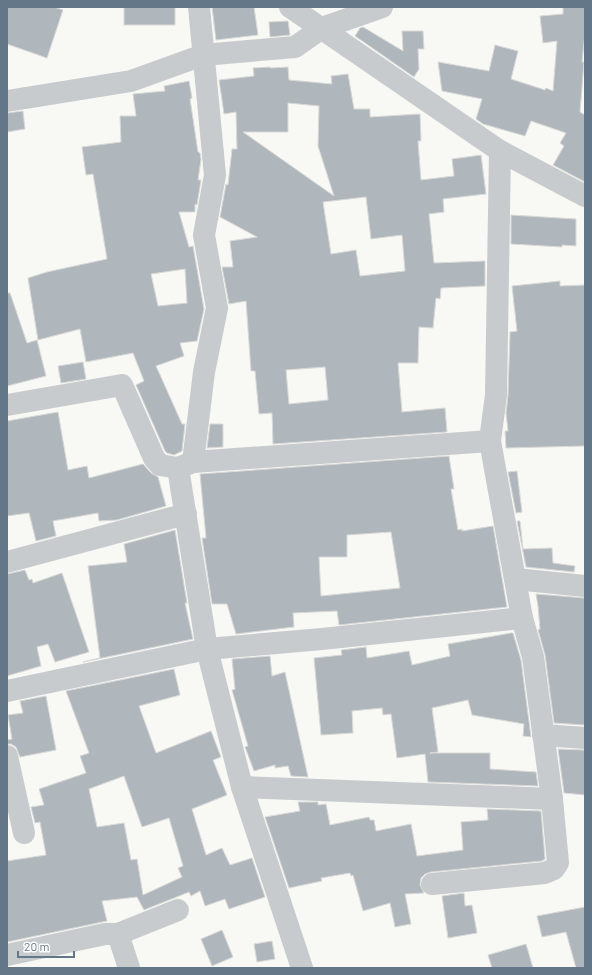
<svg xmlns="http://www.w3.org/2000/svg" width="592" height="975" font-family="Barlow,sans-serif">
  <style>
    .building { fill: #afb7bd; stroke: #d9d9d7; fill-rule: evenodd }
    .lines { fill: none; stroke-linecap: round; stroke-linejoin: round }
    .minor { stroke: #c7cbce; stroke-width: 22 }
  </style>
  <rect width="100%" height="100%" fill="#f8f8f4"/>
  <g class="building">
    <path d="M7,7h47l9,3 -16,48 -40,-14z"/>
    <rect x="124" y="7" width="51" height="18"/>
    <path d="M212,7h42l4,28 -42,5z"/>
    <path d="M563,7h22v26l-3,29h2l-4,50 5,3v67l-32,-17 11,-19 -4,-3 6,-10 -35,-12 -6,15 -42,-12 -7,-5 6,-20 -40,-8 -4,-29 51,9 6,-26 23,6 -7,28 34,11 1,-2 7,3 4,-50 -14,2 -3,-27 23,-2z"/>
    <path d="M288,21l2,14 -20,2 -1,-15z"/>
    <path d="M363,27l40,24 -1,-20h21l1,18h-6l1,20 -5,8 -59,-41 5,-8z"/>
    <path d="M270,67v1l18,-1 1,13 43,4 -1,-8 17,-2 6,35h16v8l50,-3 1,27h-3l3,39 33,-4 -2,-17 29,-4 5,39 -43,5 1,13 -15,2 5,49 51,-2v25l-44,2 -1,11 -4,-1 -3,30 -14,-1 -1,36h-20l4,49 43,-4 2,24 -174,12 -1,-31 -13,1 -4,-43h-4l-5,-70 -17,3 -7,-37h11l-3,-26 27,-4 -37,-20 6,-33 2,1 4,-36h5l-1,-37 -12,2 -5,-34 35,-4 -1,-8zM288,103l31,3 -1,40 16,50 -91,-64h45zM366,197l5,42 31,-4 3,36 -45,5 -4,-26 -25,4 -8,-52zM325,367l3,33 -39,4 -3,-34z"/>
    <path d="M189,81l3,17 -2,1 8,53 2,1 1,6 -3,21h3l-4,25 -2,-1v8h-16l10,35 4,-1 11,63 -7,32 -17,2 4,13 -28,10 26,58h3l-3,27 -8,4 -7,-2 -2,-2 -29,-66 8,-4 -11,-28 -47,9 -6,-33 -42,11 -10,-62 19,-6 60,-13 -14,-85 -7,1 -4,-28 39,-5 -1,-26h16l-3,-22 32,-3 -1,-5zM185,269l2,34 -29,3 -7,-32z"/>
    <path d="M23,111l2,18 -18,3v-19z"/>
    <path d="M511,215l65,4v27l-14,-1v2l-51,-3z"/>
    <path d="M560,281v5l25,-1v161l-79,2 -1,-17h3l-2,-18 2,-18 2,-63 7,-1 -5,-45z"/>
    <path d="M7,293h3l17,50 10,-3 9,36 -39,10z"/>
    <path d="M83,362l3,17 -25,4 -3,-17z"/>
    <path d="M58,412l10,58 19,-4 2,12 54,-14 8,9 7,4 8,29 -49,14 -18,1 -1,-8 -45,8 3,15 -20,5 -7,-28 -22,3v-95z"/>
    <path d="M210,424h13v23l-16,1z"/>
    <path d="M449,456l5,33h-3l7,41 4,-1v2l31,-5 14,81 -168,18 -2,-14 -44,2 1,14 -58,7 -9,-30h-15l-10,-66h4l-6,-64zM391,532l9,56 -79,8 -2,-39h28v-22z"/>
    <path d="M517,471l5,41 -6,1 -8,-41z"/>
    <path d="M517,521h3l3,28 29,-1 1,15 22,3 -1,6 -48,-5z"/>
    <path d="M175,530l12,73h-2l8,36 -110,23 17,-4 -12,-92 39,-4 -3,-18z"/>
    <path d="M25,570l4,10 3,-1 1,4 29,-10 27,79 -34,10 -7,-18 -11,3 4,19 -34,10v-102z"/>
    <path d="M536,594l49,4v127l-31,-2 -9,-68 -7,-25 2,-1 -2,-23z"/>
    <path d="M511,633h2l8,27 10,77 -8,-1 1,-12 -52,-9 -4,-15 -36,8 6,44 -8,1h60v16l46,3 2,14 -110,-4 -3,-28 -28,4 -6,-44 -8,1 -1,-7 -30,3 1,22 -32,2 -7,-77 28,-3 -1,-5 25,-3 1,11 42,-7 3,14 38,-9 -2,-12z"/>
    <path d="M270,656l2,20 13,-4 23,105 -17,-1 -3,-10 -13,2v-3l-21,6 -9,-24 3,-1 -16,-56 3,-1 -3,-30z"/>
    <path d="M174,669l6,26 -41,11 17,47 55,-22 10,26 -8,3 14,35 -35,14 14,46 16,-7 8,17 22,-7 13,39 -36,12 -4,-10 -20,7 -5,-15 -9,5 -2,-4 -45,18 -7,-13 -35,4 5,20 -100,21v-81l39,-6 -6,-33 -5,1 -4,-16 13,-2 -5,-16 47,-16 -6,-17 9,-3 -23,-62zM124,776l18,51 27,-9 14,48 -5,2 4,9 -39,18 -6,-36 -6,1 -7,-37 -27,4 -8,-38z"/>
    <path d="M46,696l10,54 -36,7 -4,-10 -5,-3h-4v-4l5,-1 -4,-24 15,-2 -3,-12z"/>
    <path d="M558,749l27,1v45l-21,-2z"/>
    <path d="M298,802h20v3l8,-1 4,21 39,-8 1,3h4l2,11 35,-7 6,32 46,-6 -2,-28 27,-2 -1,-11 54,2 4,48 -3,2 -111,11 -6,2 -4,4 -1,7 4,8 -19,1 6,30 -16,3 -5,-24 -27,8 -10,-36 -2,1 -1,-3 -29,5 1,3 -33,7 -24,-71 35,-6z"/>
    <path d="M464,893l1,13 7,-1 5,28 -29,5 -6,-42z"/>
    <path d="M585,907v61h-9l-10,-36 -24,5 -5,-21z"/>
    <path d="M222,930l11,27 -21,9 -11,-27z"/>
    <path d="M272,941l3,18 -18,3 -3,-18z"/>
    <path d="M526,944l7,24h-41l-4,-13z"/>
  </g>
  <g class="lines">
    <g class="minor">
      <path d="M290,7l210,144 85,45"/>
      <path d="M7,101l124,-20 72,-26 92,-8 27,-19 60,-21"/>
      <path d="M7,405l115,-20 32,73 6,7 18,3"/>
      <path d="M193,462l11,-90 13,-64 -13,-73 11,-60 -16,-168"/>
      <path d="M7,562l179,-48"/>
      <path d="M515,579l70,7"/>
      <path d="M7,691l200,-42 115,-10 200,-21"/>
      <path d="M543,735l42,3"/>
      <path d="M7,756l17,77"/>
      <path d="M242,787l310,12"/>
      <path d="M432,884l113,-11 9,-4 4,-6 -6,-64 -19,-142 -11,-39 -32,-177 6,-46 4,-244"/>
      <path d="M118,934l60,-24"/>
      <path d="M7,955l98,-21h13l11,34"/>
      <path d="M302,968l-60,-181 -35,-138 -29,-181 15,-6 297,-21"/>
    </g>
  </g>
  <rect width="592" height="975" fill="none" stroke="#647788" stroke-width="16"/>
  <path d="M18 951v6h56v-6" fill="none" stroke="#647788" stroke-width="2"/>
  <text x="24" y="951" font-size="12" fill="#647788" stroke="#ffffff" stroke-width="3" paint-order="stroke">20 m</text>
</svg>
